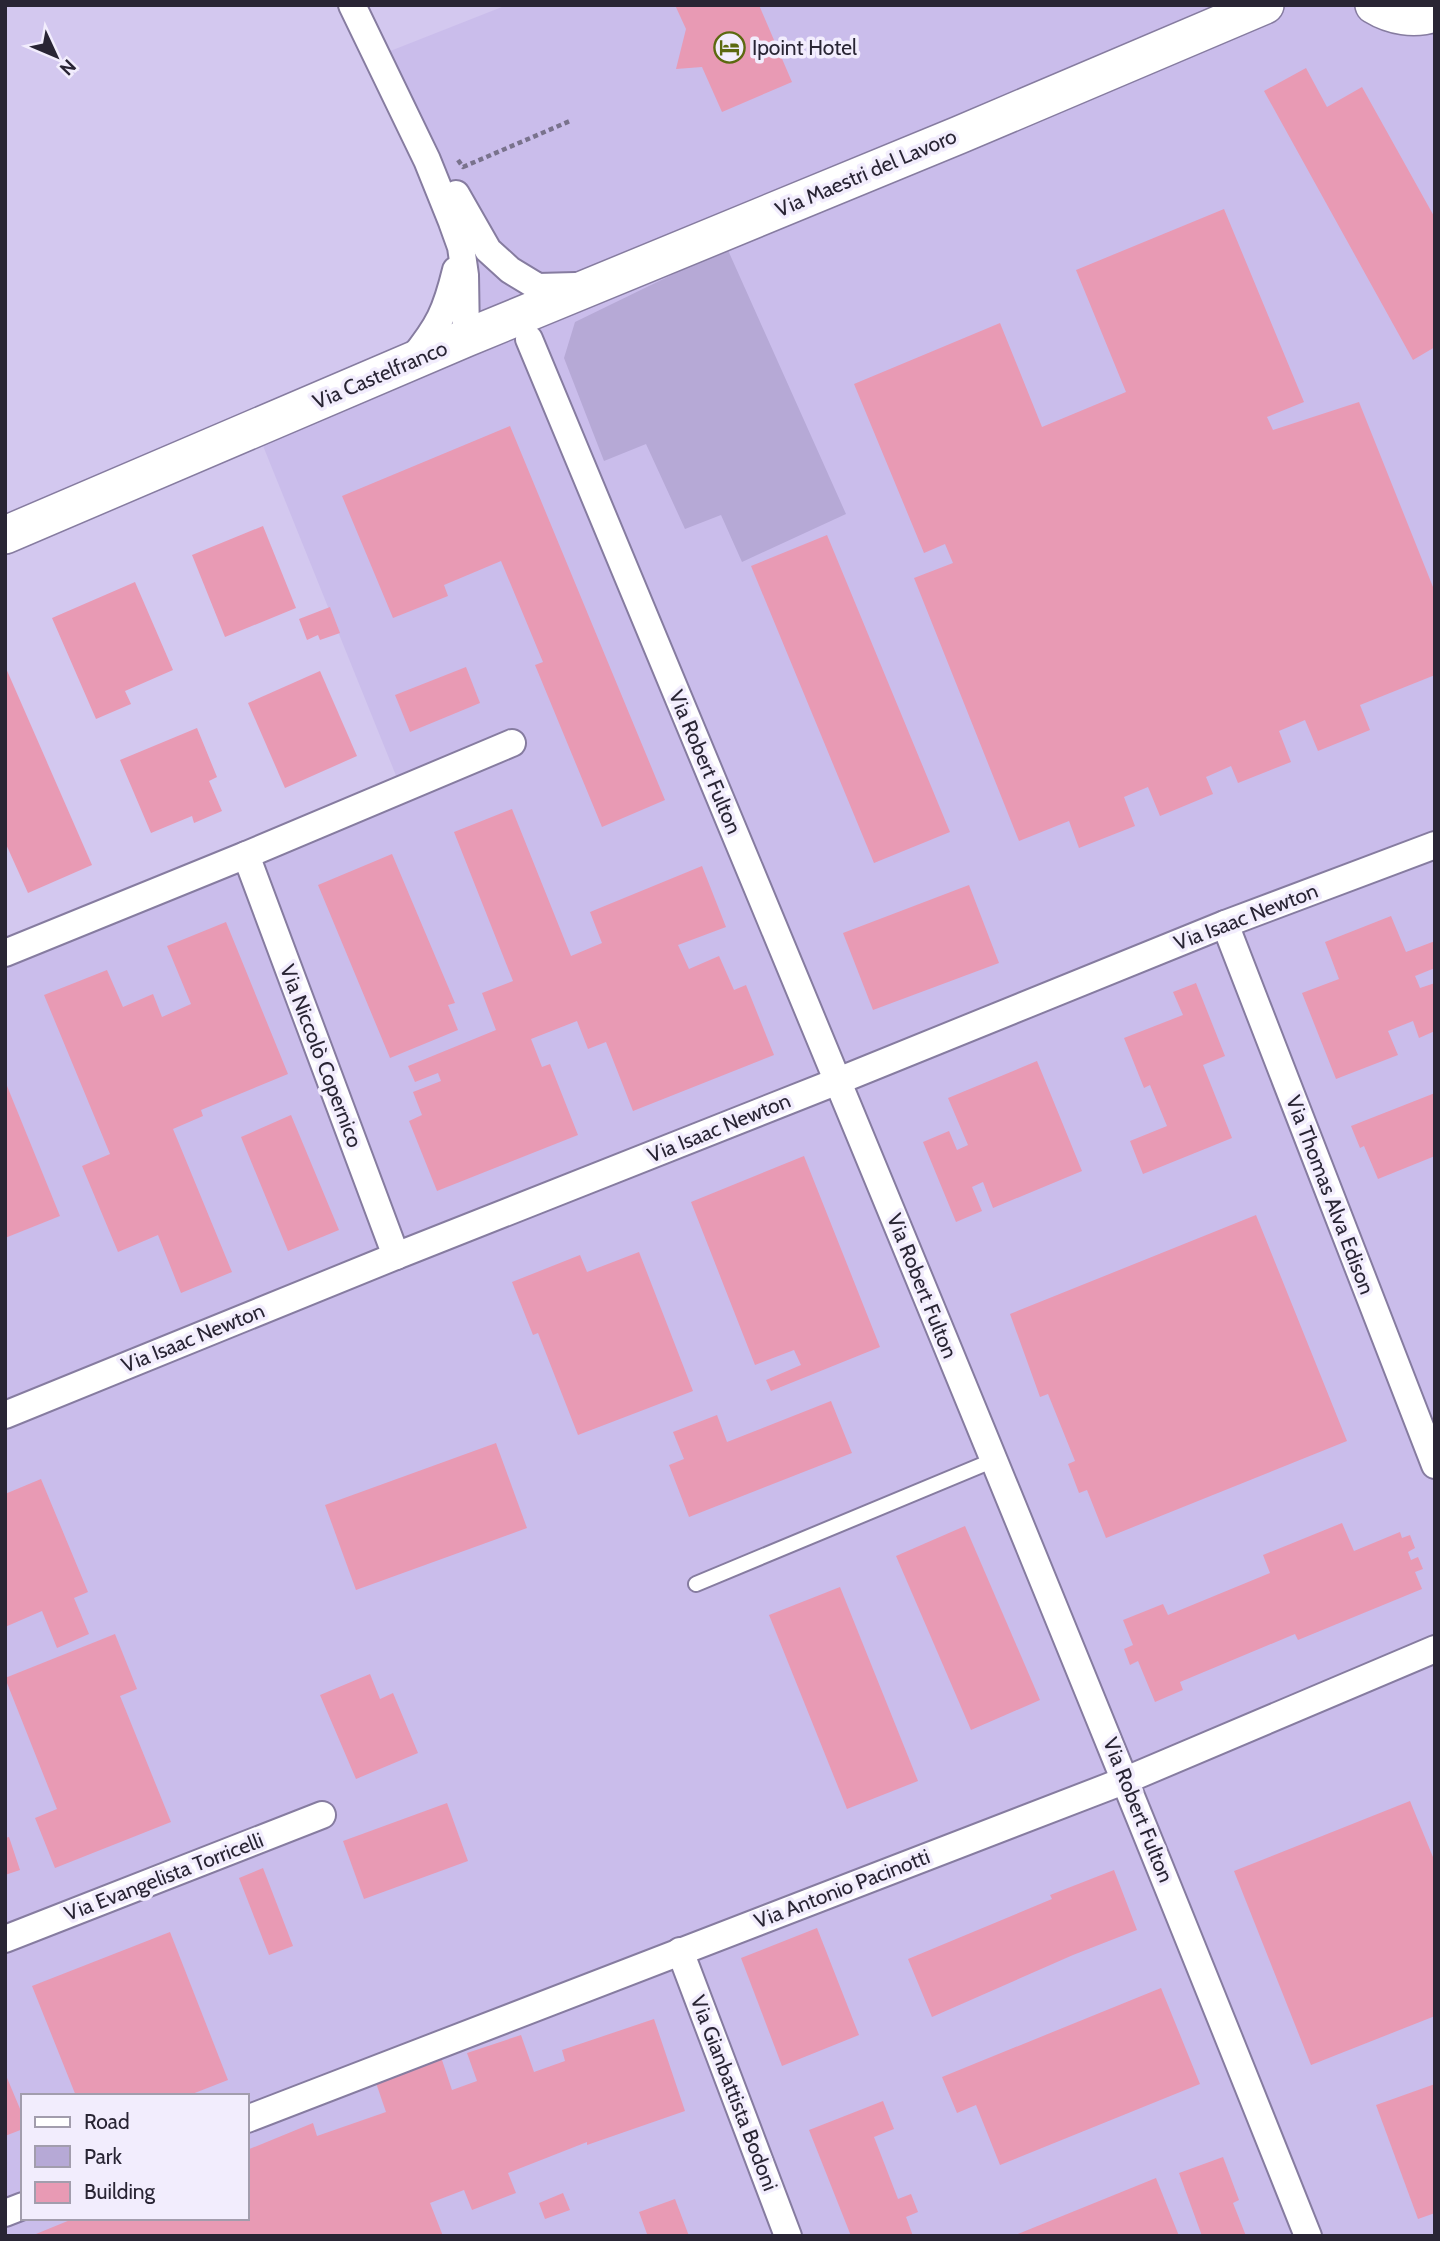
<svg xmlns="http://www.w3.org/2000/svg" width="1440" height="2241" font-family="Cabin,sans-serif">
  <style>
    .built { fill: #cabdeb; fill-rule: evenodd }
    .green { fill: #b6a9d6 }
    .building { fill: #e89ab4 }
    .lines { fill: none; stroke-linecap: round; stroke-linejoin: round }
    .lane-casing { stroke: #867ca0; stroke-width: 18 }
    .street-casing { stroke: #867ca0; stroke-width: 30 }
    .secondary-casing { stroke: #867ca0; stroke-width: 40 }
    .path { stroke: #79728c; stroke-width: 4.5; stroke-dasharray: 5 3.5; stroke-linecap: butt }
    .lane { stroke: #fff; stroke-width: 14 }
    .street { stroke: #fff; stroke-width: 26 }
    .secondary { stroke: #fff; stroke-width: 37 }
    .labels { text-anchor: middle; stroke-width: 7; stroke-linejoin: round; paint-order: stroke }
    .poi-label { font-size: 21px; fill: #292534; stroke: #f2edfd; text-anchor: start }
    .street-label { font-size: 21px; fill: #292534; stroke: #f2edfd }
  </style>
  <rect width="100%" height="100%" fill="#d3c8ef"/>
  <path class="built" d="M507,5h928v2231h-1430v-1286l394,-167 -148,-367 221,-93 -73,-219 -24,-47zM23,2096h224v122h-224z"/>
  <path class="green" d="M727,248l119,266 -104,48 -21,-47 -36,14 -39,-85 -42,17 -40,-103 11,-36z"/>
  <g class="building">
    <path d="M675,5h84l33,77 -70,30 -20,-45 -26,2 10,-40z"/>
    <path d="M1306,68l21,39 35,-20 73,131v129l-22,13 -149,-269z"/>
    <path d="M1224,209l80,193 -37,15 6,13 86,-28 76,190v83l-75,30 10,25 -52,21 -13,-31 -26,11 12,31 -53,21 -7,-17 -25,11 7,17 -53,22 -12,-29 -24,10 11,29 -56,22 -10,-27 -50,20 -105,-263 39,-15 -8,-19 -21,9 -70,-169 146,-61 42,104 84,-35 -50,-122z"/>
    <path d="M510,426l155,374 -63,27 -67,-162 8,-3 -42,-101 -57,24 4,11 -55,22 -51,-122z"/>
    <path d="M263,526l33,82 -71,29 -33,-82z"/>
    <path d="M827,535l123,297 -76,31 -123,-297z"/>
    <path d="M135,582l38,88 -48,21 6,13 -35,15 -44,-101z"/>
    <path d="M330,607l10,26 -20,7 -2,-5 -11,5 -8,-21z"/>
    <path d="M5,666l87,199 -64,28 -23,-51z"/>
    <path d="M466,667l14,36 -70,29 -15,-37z"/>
    <path d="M320,671l37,85 -72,32 -37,-85z"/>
    <path d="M197,728l20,49 -8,4 13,30 -28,12 -2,-7 -41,17 -31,-73z"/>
    <path d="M512,809l59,147 31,-13 -12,-31 112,-46 24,61 -48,18 11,24 30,-13 15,34 12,-5 28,70 -141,56 -27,-69 -18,7 -11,-28 -46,18 11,28 8,-3 28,71 -141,56 -28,-70 13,-6 -9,-23 28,-11 -3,-8 -23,9 -7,-16 88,-36 -14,-37 31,-12 -59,-149z"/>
    <path d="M392,854l63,149 -7,2 10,25 -68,28 -72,-173z"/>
    <path d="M969,885l30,78 -126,47 -30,-77z"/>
    <path d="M1391,916l15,36 29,-11v27l-20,8 5,12 15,-5v48l-16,7 -6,-17 -25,10 10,24 -62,24 -34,-86 37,-14 -14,-37z"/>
    <path d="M226,922l62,152 -87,36 2,6 -30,13 59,143 -51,21 -23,-58 -40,17 -36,-86 28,-12 -66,-159 63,-25 16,37 30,-13 9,23 29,-13 -24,-58z"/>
    <path d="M1196,983l29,73 -22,9 29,73 -89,36 -13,-33 37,-15 -17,-41 -6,3 -20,-50 59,-23 -10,-23z"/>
    <path d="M1037,1061l45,110 -89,37 -10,-26 -11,5 10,24 -26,11 -33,-80 26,-11 8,19 11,-5 -20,-47z"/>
    <path d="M5,1081l55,135 -55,22z"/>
    <path d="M1435,1093v63l-57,23 -14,-33 -4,2 -9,-22z"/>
    <path d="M291,1115l48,115 -51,21 -47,-114z"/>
    <path d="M804,1156l76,191 -109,44 -5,-11 35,-15 -7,-15 -39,15 -64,-163z"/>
    <path d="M1256,1215l91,226 -241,97 -19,-48 -8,3 -11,-29 7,-3 -27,-67 -8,3 -30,-83z"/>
    <path d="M639,1252l54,139 -115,44 -40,-102 -5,2 -21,-53 68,-27 7,17z"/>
    <path d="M831,1401l21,52 -163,64 -20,-52 15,-6 -11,-27 44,-17 10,27z"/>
    <path d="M496,1443l31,85 -171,62 -31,-85z"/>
    <path d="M41,1479l47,113 -14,6 15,36 -32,14 -15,-37 -37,16v-133z"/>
    <path d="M1342,1523l12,28 46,-19 2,6 8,-3 5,13 -7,4 3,8 7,-3 5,12 -8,3 7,17 -124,51 -3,-6 -115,48 3,8 -28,12 -17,-41 -8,4 -6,-16 9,-4 -10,-25 40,-16 5,11 102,-42 -7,-18z"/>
    <path d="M965,1526l75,174 -69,30 -75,-174z"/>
    <path d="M840,1587l78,194 -71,28 -78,-194z"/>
    <path d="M115,1634l22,55 -17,7 51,126 -116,46 -20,-50 22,-9 -52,-131z"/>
    <path d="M370,1674l10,25 13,-6 25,60 -62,26 -36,-84z"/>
    <path d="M1410,1801l25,61v154l-124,49 -77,-194z"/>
    <path d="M447,1803l21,58 -104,38 -21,-58z"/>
    <path d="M9,1837l11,33 -15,5v-37z"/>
    <path d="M263,1868l30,78 -24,9 -30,-77z"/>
    <path d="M1114,1870l23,60 -64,25 -141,62 -24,-58 144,-60 -2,-4z"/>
    <path d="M817,1928l42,107 -77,31 -41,-108z"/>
    <path d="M170,1932l58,148 -41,16h-111l-44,-110z"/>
    <path d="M1161,1988l39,96 -200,81 -24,-60 -19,8 -15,-36z"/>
    <path d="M654,2019l31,92 -98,34v-3l-79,31 8,20 -44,17 -8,-20 -34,13 13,33h-412l44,-18h172v-68l66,-27 4,13 69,-24 -11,-32 66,-23 11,33 25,-9 -10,-28 54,-18 13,37 31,-11 -3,-11z"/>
    <path d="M5,2073l18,43v13l-18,7z"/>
    <path d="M1435,2084v129l-17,6 -42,-114z"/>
    <path d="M883,2101l11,28 -20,8 24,62 13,-5 7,18 -12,5 7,19h-62l-42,-106z"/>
    <path d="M1223,2157l16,43 -6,3 13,33h-44l-23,-63z"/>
    <path d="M1156,2178l23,58h-166z"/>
    <path d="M563,2193l7,17 -25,9 -6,-16z"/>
    <path d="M675,2199l14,37h-47l5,-2 -8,-22z"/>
  </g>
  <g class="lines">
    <defs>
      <path id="lane" d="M696,1584l298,-124"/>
      <g id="street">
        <path d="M352,5l75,155 25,62 9,25 4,28 1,63"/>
        <path d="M456,194l32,56 22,20 28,17 38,-1"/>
        <path d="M529,339c263,631 526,1262 779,1897"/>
        <path d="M412,359c27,-33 34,-48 44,-89"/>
        <path d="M246,855l266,-112"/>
        <path d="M1225,924l210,541"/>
        <path d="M5,953l241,-98 150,401"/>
        <path d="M5,1415l391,-159 442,-175 387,-157 210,-79"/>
        <path d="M5,1939l317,-124"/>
        <path d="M680,1951l108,285"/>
        <path d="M247,2119l879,-339 309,-131"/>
        <path d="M5,2213l18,-7"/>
      </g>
      <g id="secondary">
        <path d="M1374,5c18,11 40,15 61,8"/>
        <path d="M5,535l461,-197 493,-203 306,-130"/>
      </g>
    </defs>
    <use href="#lane" class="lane-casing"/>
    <use href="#street" class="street-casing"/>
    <use href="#secondary" class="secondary-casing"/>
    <path class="path" d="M458,160l5,7 107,-46"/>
    <use href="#lane" class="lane"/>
    <use href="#street" class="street"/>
    <use href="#secondary" class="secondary"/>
  </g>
  <defs>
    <symbol id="hotel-ring" viewBox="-11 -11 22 22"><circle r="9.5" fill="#f2edfd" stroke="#5c6910" stroke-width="1.5"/><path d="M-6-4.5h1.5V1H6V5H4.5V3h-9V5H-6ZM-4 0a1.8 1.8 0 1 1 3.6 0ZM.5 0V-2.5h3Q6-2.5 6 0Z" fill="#5c6910"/></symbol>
  </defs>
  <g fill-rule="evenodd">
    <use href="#hotel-ring" x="712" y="30" width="35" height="35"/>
  </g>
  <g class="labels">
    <g class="poi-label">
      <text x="752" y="55">Ipoint Hotel</text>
    </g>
    <g class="street-label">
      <text transform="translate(866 173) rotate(-23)" y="7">Via Maestri del Lavoro</text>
      <text transform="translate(380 375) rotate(-23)" y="7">Via Castelfranco</text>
      <text transform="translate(705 762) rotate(67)" y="7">Via Robert Fulton</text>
      <text transform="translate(1246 917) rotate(-21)" y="7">Via Isaac Newton</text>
      <text transform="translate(321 1056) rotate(69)" y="7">Via Niccolò Copernico</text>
      <text transform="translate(719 1128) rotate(-22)" y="7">Via Isaac Newton</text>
      <text transform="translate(1330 1195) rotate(69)" y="7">Via Thomas Alva Edison</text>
      <text transform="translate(922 1286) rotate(68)" y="7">Via Robert Fulton</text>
      <text transform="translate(193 1338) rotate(-22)" y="7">Via Isaac Newton</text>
      <text transform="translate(1138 1810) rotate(68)" y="7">Via Robert Fulton</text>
      <text transform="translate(164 1877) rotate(-21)" y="7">Via Evangelista Torricelli</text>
      <text transform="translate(842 1889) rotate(-21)" y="7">Via Antonio Pacinotti</text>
      <text transform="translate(734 2093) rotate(69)" y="7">Via Gianbattista Bodoni</text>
    </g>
  </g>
  <rect width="1440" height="2241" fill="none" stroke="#292534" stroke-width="14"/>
  <rect x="21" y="2094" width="228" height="126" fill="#f2edfd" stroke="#a29dad" stroke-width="2"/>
  <rect x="35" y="2117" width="35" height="10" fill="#ffffff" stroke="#a29dad" stroke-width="2"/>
  <text x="84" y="2129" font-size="21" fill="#292534">Road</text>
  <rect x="35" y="2146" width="35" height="21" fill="#b6a9d6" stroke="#a29dad" stroke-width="2"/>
  <text x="84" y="2164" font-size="21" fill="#292534">Park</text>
  <rect x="35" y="2182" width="35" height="21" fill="#e89ab4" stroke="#a29dad" stroke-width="2"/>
  <text x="84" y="2199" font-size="21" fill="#292534">Building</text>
  <g transform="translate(56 56) rotate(134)" stroke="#f2edfd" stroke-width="5" paint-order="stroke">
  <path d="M0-5L12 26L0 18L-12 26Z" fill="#292534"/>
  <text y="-10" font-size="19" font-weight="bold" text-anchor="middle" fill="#292534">N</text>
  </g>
</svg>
